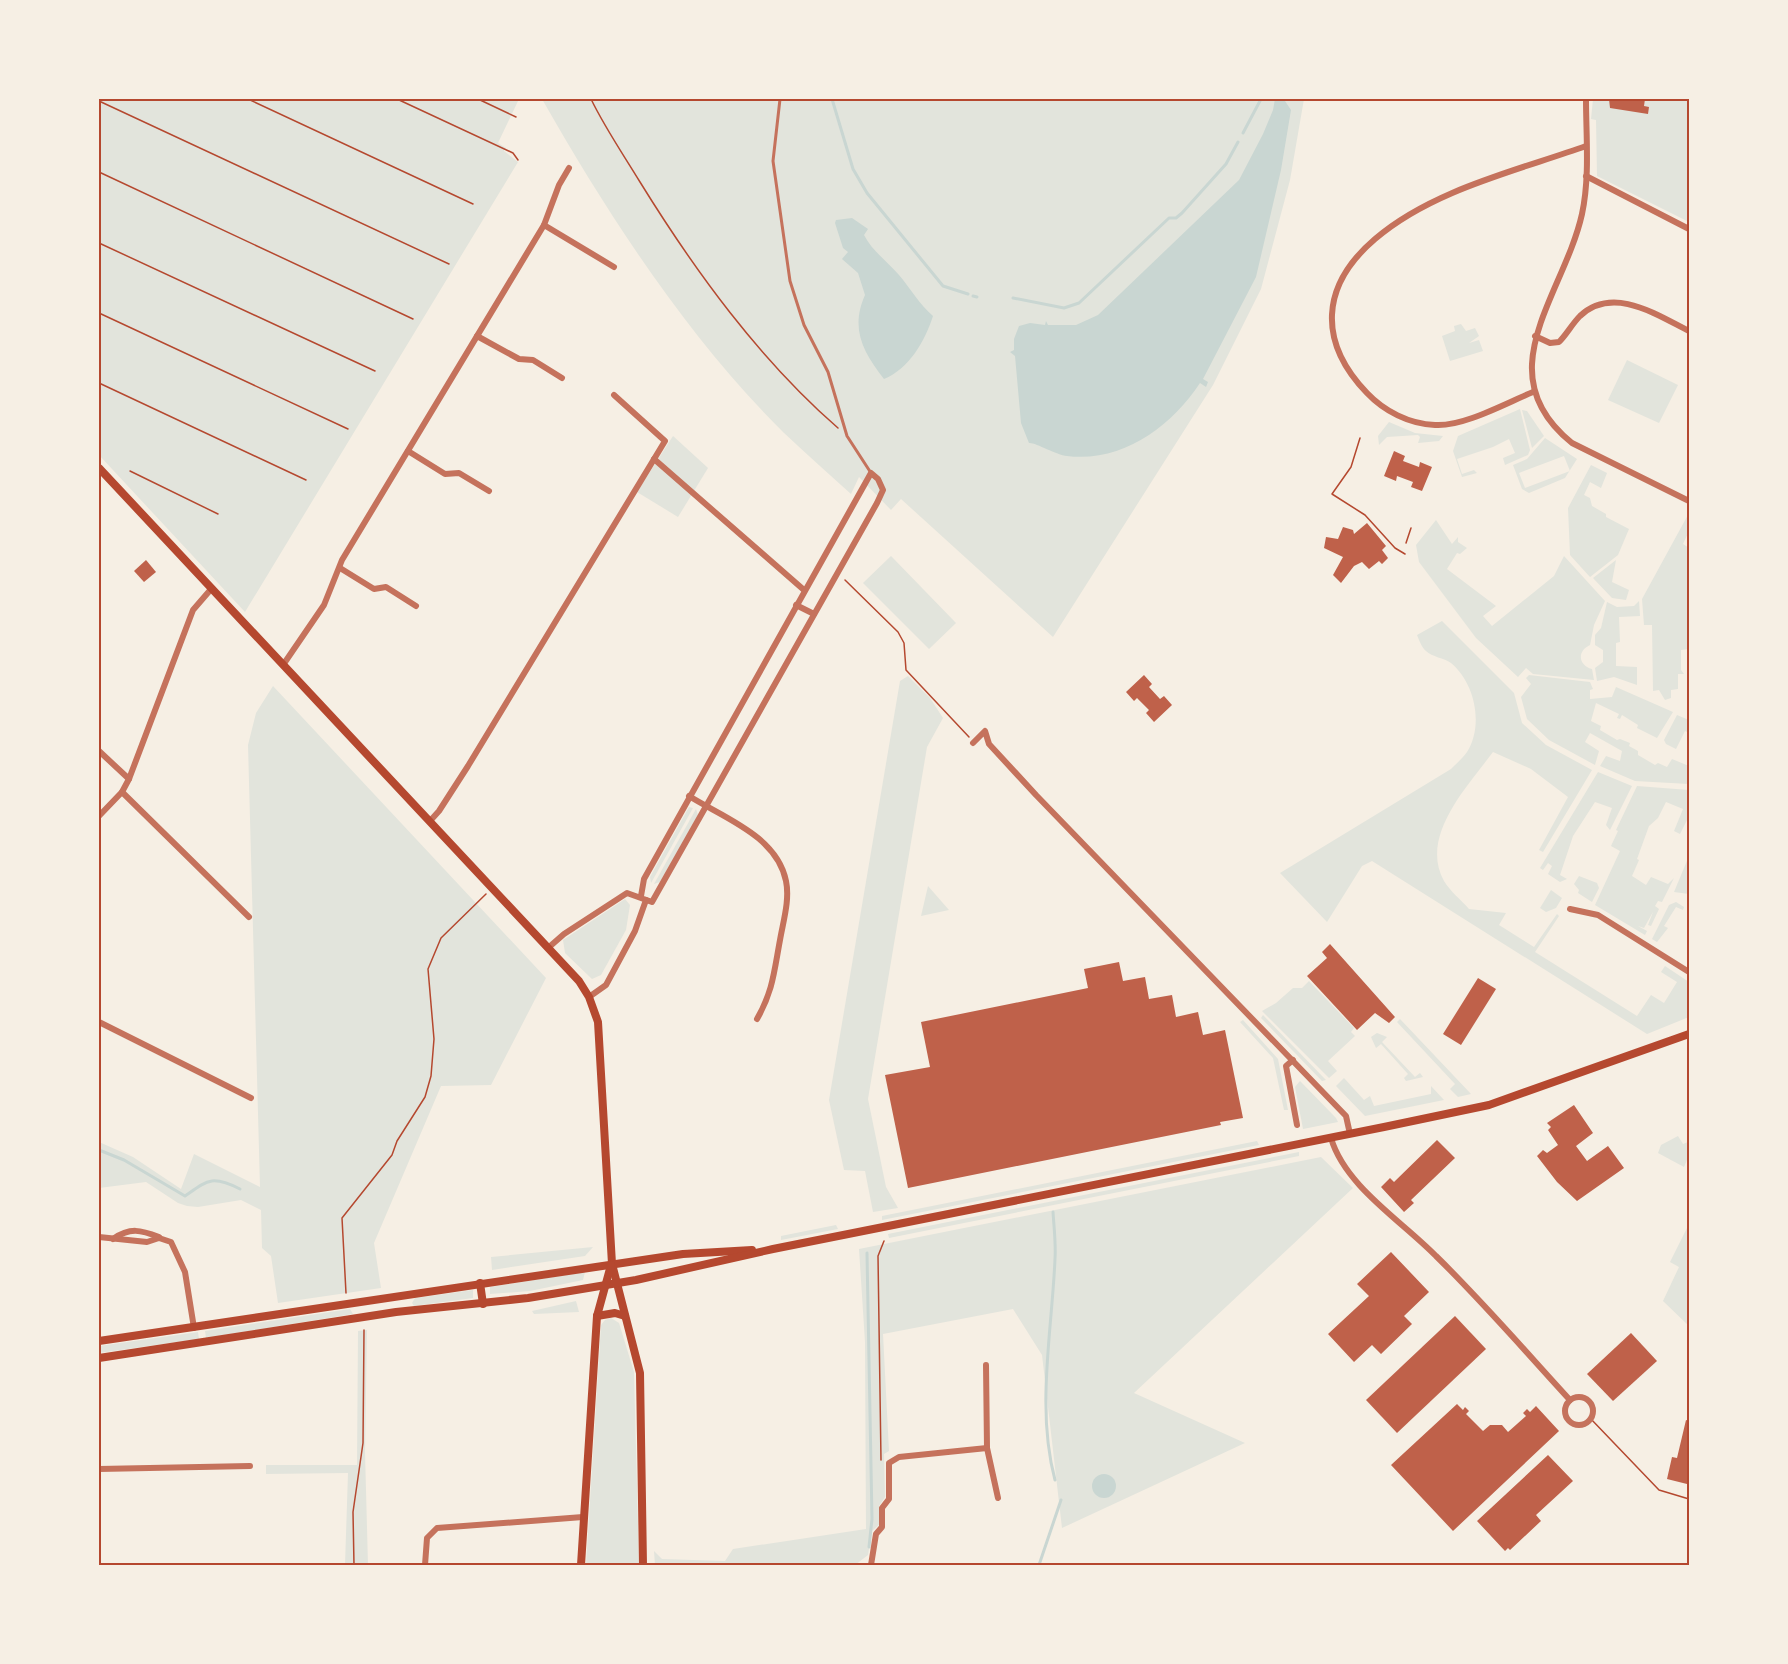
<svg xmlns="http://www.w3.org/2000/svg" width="1788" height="1664" font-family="'Sofia Sans Condensed',sans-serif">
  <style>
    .green { fill: #e2e4dc; fill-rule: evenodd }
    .water { fill: #c9d6d2 }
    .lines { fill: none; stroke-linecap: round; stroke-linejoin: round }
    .stream { stroke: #c9d6d2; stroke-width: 3 }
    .building { fill: #bf614a }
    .path { stroke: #b5482f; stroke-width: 1.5 }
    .service { stroke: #c5725c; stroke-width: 3 }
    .minor { stroke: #c5725c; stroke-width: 6 }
    .secondary { stroke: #b5482f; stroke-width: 8 }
    .neatline { fill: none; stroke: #b5482f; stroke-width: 2 }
  </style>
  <rect width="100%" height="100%" fill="#f6efe4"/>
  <g class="green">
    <path d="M99,99h420l-21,44 8,5 -2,3 14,11 -273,450 -146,-157z"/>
    <path d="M542,99h762l-14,81 -29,109 -48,96 -160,252 -152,-138 -10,11 -32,-33 -8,17c-23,-21 -46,-41 -68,-62 -95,-94 -175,-217 -241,-333z"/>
    <path d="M1593,99h96v123l-92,-46 -1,-56 -5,-1z"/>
    <path d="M1461,324l5,7 9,-3 4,8 -10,7 10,-3 4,11 -33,10 -8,-25 13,-5 -1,-5z"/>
    <path d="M1627,360l51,25 -19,38 -51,-23z"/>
    <path d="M1520,409l10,41 -2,5 -23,10 -2,-7 12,-5 -6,-14 -16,8 -36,12 5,15 12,-4 3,3 -15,4 -9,-26 5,-15z"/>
    <path d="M1522,410l5,1 17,25 -12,12z"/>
    <path d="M1389,422l26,11 28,3 -4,5 -21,2 2,-6 -2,-2 -31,2 -8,8 -1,-9z"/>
    <path d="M673,436l35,32 -30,49 -41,-25z"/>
    <path d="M1545,438l32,21 -12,19 -36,15 -7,-4 -9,-24 14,-6zM1564,456l6,15 -45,17 -6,-15z"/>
    <path d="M1591,465l16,8 -6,15 -11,-6 -6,13 6,3 2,8 14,8v3l23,12 -11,26 -28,22 -20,-22 -2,-47z"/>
    <path d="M1689,513v18l-6,13 6,4v101l-8,1v20l3,4h-6v15l-7,1v8l-6,2 -6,-10 -6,1 -1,-66h-8l-2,-26z"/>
    <path d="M1436,520l16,24 6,-7v5l9,6 -7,6 -3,-1 -10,16 49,37 -13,10 9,10 62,-50 10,-20 41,45 -11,24 -4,20c-13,6 -12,20 2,24l2,11 -61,-6 -7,-6 -8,9 -42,-39 -57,-76 -3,-17z"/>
    <path d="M891,556l65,67 -27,26 -66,-66z"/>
    <path d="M1616,560l-4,22 17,8 -3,10 -14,-2 -19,-20z"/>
    <path d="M1639,601l1,15 -21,1 1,25 -4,1v23l21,1v18l-23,-8 -17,4 -2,-13 8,-6v-12l-8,-5v-10l6,-7 6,-26 10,5 17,-1z"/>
    <path d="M1442,621l72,72 8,30 24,22 46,25 -49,82 -4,-2 29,-53 -37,-28 -38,-17c-25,34 -74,84 -49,129 6,10 17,19 25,28l37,4 -7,12 35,22 23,-33 2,2 -24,36 102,64 14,-21 13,8 13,-21 -16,-10 4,-6 24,16v35l-42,17 -275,-173 -10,5 -35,56 -47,-49 171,-104c5,-5 12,-11 16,-17 17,-27 8,-69 -16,-89 -7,-5 -19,-6 -25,-12 -4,-3 -7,-11 -9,-16z"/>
    <path d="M1529,675l61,7 3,7 -3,1v9l22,-2 4,-10 57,25 -16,26 -20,-10 1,-3 -16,-10 -2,4 -3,-1 2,-4 -23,-11 -5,18 10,5 -1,4 17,10 3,-1 10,4 -1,3 9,5v4l17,10 3,-2 9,4 5,-8 17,7v18l-54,-3 -35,-15 6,-10 14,5 2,-10 -32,-18 -5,9 14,9 -4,14 -46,-25 -22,-21 -6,-22 10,-13 -5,-6z"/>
    <path d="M908,676l22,22 13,20 -16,29 -59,352 18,88 12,21 -25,4 -8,-41 -21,-1 -15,-70 71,-419z"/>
    <path d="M273,686l273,292 -55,107 -50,1 -67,157 7,45 -103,15 -7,-47 -9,-8 -1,-38 -20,-10 -43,7 -11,-1 -9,-3 -32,-21 -47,6v-46l34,15 48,32 13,-35 66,33 -12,-442 8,-32z"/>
    <path d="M1677,715l12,5v13l-4,-2 -9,18 -10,-5 -2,-4z"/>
    <path d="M1598,772l34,14 -22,44 -4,-5 6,-17 -17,-6 -22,34 -13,39 7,4 -7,3 -12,-8 4,-8 -4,-3 -5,7 -3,-2z"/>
    <path d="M1637,786l52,4v26l-9,18 -6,-3 9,-22 -17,-7 -8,16 -9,8 -12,33 2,1 -7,16 14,9 5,-8 17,7 6,-6 -12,24 -4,-1 -3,5 4,3 -8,17 -3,-1 5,-13 -9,16 -6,-2 9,5 -2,4 -50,-30 25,-54 -9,-5 7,-15 -2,-1z"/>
    <path d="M689,807l4,1 -42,75 -1,-6z"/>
    <path d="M696,809l2,6 -38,67 -6,2z"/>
    <path d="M1689,856v38l-15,-2z"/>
    <path d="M1579,876l18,7 2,5 -7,14 -14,-9 1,-3 -5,-6z"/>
    <path d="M928,886l21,24 -28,6z"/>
    <path d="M1551,890l11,8 -6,10 -10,4 -6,-4z"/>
    <path d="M625,899l5,6 -4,25 -25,45 -9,4 -27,-26 -2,-13z"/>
    <path d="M1676,902l8,5 -1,3 -7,-3 -12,19 4,2 -11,14 -5,-3 17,-34z"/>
    <path d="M1309,981l45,47 -3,4 4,4 -27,25 9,10 -8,7 -67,-67 14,-8 17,-15h9z"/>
    <path d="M1263,1015l63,65 -4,1 -61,-63z"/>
    <path d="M1400,1019l71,75 -13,3 -8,-8 5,-5 -58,-62z"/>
    <path d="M1243,1020l35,39 10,51h-4l-11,-52 -33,-36z"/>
    <path d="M1377,1033l10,4 -5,5 33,35 5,-4 3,4 -17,4 -2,-3 4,-4 -27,-30 -5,4 -5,-11z"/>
    <path d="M1344,1078l20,22 6,-4 4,10 57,-12v-8l13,14 -79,16 -29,-30z"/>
    <path d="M1300,1081l36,37 2,4 -35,7 -8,-42z"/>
    <path d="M1678,1136l5,8 5,-2c3,9 0,16 -4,25l-26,-14 3,-8z"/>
    <path d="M1257,1141l2,4 -377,75v-4z"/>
    <path d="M1299,1152v4l-410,82 -1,-4z"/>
    <path d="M1321,1157l32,31 -219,205 111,50 -183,85 -20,-173 -29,-46 -130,25 6,117 -5,3 1,43 -6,9v19l-7,6 -4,24 -13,10h-200l-1,-14 8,8 63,2 8,-12 133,-20 -1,-187 -6,-93z"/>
    <path d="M1689,1224v102l-26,-25 16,-34 -9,-5z"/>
    <path d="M836,1225l2,4 -57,11v-4z"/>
    <path d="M593,1247l-8,9 -93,14 -1,-13z"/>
    <path d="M585,1272l-2,8 -53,11 -40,3v-7z"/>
    <path d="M473,1290v8l-59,8 -2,-3 3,-5z"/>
    <path d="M576,1301l3,11 -45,2 -2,-3z"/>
    <path d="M350,1309l3,5 -147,24 -1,-7z"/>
    <path d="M611,1318l8,5 15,49 5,193h-53l15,-240 4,-5z"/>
    <path d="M367,1330l-2,122 3,113h-23l3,-92 -82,1v-9h91l1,-134z"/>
    <path d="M198,1332l1,7 -100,14v-7z"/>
  </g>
  <g class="water">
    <path d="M1275,99l10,2 6,9 -10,60 -25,107 -53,102 5,3 -2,5 -6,-4c-29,44 -78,80 -133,73 -11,-1 -32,-14 -38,-13l-8,-20 -6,-67 -5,-4 4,-2v-11l5,-13 11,-3 15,2 1,-4 2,4h28l22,-10 141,-135 24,-46 10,-24z"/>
    <path d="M852,218l16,11 -4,6c9,17 23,26 35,40 12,14 20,29 34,41 -8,25 -24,53 -49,63 -21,-27 -34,-50 -19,-84l-7,-22 -16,-14 6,-7 -5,-4 -8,-25 1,-3z"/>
    <circle cx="1104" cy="1486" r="12"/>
  </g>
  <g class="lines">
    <g class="stream">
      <path d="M832,99l21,70 14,24 76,93 25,8"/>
      <path d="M1243,133l18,-34"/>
      <path d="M973,296l4,1"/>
      <path d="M1013,298l51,10 15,-5 90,-85h7l6,-5 44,-49 12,-22"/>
      <path d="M99,1150l25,10 61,36c23,-16 27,-21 55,-7"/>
      <path d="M1053,1212c1,16 3,31 2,47 -3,72 -19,150 0,221"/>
      <path d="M867,1253l5,266 -3,28"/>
      <path d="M1039,1565l22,-65"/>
    </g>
  </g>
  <g class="building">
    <path d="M1609,99h36l-1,7 5,1 -1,7 -38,-6z"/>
    <path d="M1394,451l11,5 -2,5 16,6 1,-5 12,5 -10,24 -11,-4 2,-5 -16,-6 -1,5 -12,-5z"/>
    <path d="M1367,523l19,23 -4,4 6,8 -6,6 -3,-3 -10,8 -7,-7 -8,4 -13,17 -8,-8 10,-18 -19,-9 2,-11 12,2 5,-12 10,3 1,4z"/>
    <path d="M146,560l10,12 -12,10 -10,-11z"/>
    <path d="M1144,675l8,9 -3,3 11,12 4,-3 8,9 -18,17 -8,-9 3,-3 -12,-12 -3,3 -8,-9z"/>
    <path d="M1330,944l65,73 -6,6 -14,-10 -18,17 -50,-54 20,-18 -5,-6z"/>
    <path d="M1119,962l4,19 22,-4 4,22 23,-4 4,22 22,-5 5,23 22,-5 18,88 -23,4 1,3 -313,63 -23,-113 45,-8 -9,-45 167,-34 -4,-19z"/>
    <path d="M1478,978l18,11 -35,56 -18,-11z"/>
    <path d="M1574,1105l19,28 -17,13 11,15 21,-15 16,22 -47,33 -20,-19 -20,-26 6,-6 4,3 11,-8 -10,-15 3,-3 -4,-4z"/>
    <path d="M1437,1140l18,18 -44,42 3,3 -10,9 -23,-25 9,-9 4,4z"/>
    <path d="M1391,1252l38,40 -25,24 8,8 -31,30 -9,-9 -18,17 -26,-28 41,-38 -12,-12z"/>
    <path d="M1455,1316l31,33 -89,84 -31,-33z"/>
    <path d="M1631,1333l26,28 -44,40 -26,-27z"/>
    <path d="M1457,1404l6,6 2,-3 4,4 -3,3 17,17 7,-6h12l6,7 18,-16 -3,-3 4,-4 3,3 6,-6 23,25 -106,100 -62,-66z"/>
    <path d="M1686,1420l3,1 -2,63 -20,-5 5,-22 5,1z"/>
    <path d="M1548,1455l25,26 -37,34 5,6 -31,29 -2,-2 -3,3 -28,-30z"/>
  </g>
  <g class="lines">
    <g class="path">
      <path d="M248,99l225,105"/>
      <path d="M397,99l116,54 5,7"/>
      <path d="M478,99l38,18"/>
      <path d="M591,99c14,29 32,55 49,83 55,89 119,177 198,246"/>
      <path d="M99,101l350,163"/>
      <path d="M99,172l314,147"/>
      <path d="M99,243l276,128"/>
      <path d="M99,313l249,116"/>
      <path d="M99,383l207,97"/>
      <path d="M1360,438l-9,29 -19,27 33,21 30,33 10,6"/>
      <path d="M130,471l88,43"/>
      <path d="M1406,543l5,-15"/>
      <path d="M845,580l53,52 6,11 2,27 63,67"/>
      <path d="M346,1293l-4,-75 50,-63 5,-14 28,-44 6,-21 3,-37 -6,-70 13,-31 45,-44"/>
      <path d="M1590,1418l69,72 30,9"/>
      <path d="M881,1460l-3,-204 6,-15"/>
      <path d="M354,1565l-1,-53 10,-69 1,-113"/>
    </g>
    <path class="service" d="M780,99l-7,62 17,120 14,44 24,47 19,64 24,37"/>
    <g class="minor">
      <path d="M1586,99c0,37 4,78 -4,115 -18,81 -97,159 -10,229l117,58"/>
      <path d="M1586,176l103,53"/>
      <path d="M544,225l70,42"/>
      <path d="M477,336l42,23 14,1 29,18"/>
      <path d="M1535,336l15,7 9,-1c8,-8 13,-18 21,-26 33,-31 77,-1 109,15"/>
      <path d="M1533,392c-27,11 -70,35 -98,33 -26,-1 -51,-14 -68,-32 -49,-51 -47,-107 8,-154 57,-49 141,-68 211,-93"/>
      <path d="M408,451l37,23 14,-1 30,18"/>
      <path d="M654,459l150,131"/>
      <path d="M340,568l34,21 12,-2 30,19"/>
      <path d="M796,605l18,9"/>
      <path d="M283,665l41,-60 18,-45 202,-335 15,-40 10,-17"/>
      <path d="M973,743l12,-12 4,13 47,51 310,321 4,18"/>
      <path d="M99,751l30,28"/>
      <path d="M122,792l127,125"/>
      <path d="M689,796c35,22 88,40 97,85 4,19 -3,41 -6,59 -6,32 -7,51 -23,79"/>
      <path d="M99,816l23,-24 7,-13 64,-169 19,-22"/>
      <path d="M430,821l9,-10 29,-45 197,-325 -51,-46"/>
      <path d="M1570,909l28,6 91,57"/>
      <path d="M548,948l16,-14 63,-41 25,9 225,-399 6,-13 -5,-11 -7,-6 -227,406 -3,17"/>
      <path d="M589,997l17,-12 29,-54 11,-31"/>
      <path d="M99,1022l152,76"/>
      <path d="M1293,1060l-7,6 11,59"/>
      <path d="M1331,1138c14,48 71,83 105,118 47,46 90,96 134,144"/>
      <path d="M99,1237l48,5 12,-4 12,4 14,30 9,56"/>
      <path d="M113,1239c17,-12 28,-9 46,-2"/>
      <path d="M986,1365l1,83 11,50"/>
      <circle cx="1579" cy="1411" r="14"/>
      <path d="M99,1469l151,-3"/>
      <path d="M425,1565l2,-27 10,-10 146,-11"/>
      <path d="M871,1565l5,-31 6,-7v-19l7,-9v-36l10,-6 88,-9"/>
    </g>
    <g class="secondary">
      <path d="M99,468l480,513 10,16 9,25 14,242 28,109 3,192"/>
      <path d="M480,1283l3,21"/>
      <path d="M597,1316l18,-3 10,3"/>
      <path d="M99,1341l584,-87 69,-4"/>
      <path d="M99,1358l297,-46 132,-14 108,-18 137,-31 611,-122 105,-22 200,-71"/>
      <path d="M581,1565l16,-249 14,-51"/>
    </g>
  </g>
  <rect width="1788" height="1664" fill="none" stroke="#f6efe4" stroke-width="201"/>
  <rect x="100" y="100" width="1588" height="1464" class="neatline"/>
</svg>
